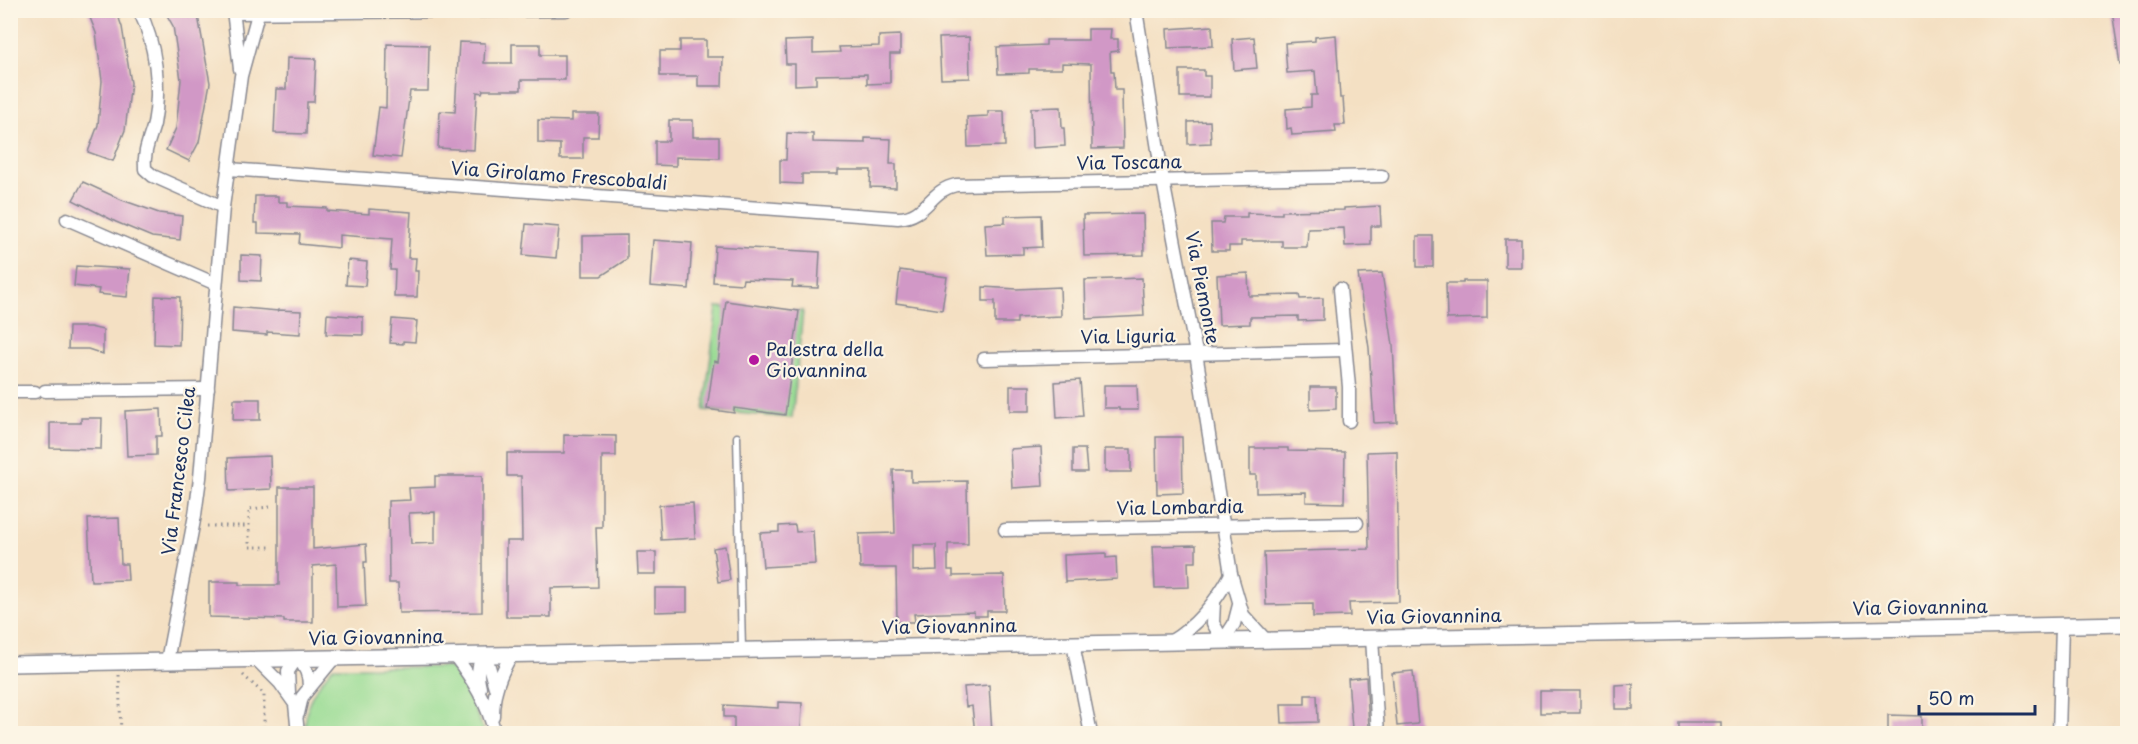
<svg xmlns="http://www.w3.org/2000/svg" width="2138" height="744" font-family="'Playpen Sans',sans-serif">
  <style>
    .green { fill: #98db93; stroke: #5a8578; stroke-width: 1.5 }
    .building { fill: #d198c6; fill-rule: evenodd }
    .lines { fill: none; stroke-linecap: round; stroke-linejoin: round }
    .service-casing { stroke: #888890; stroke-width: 9 }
    .minor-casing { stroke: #888890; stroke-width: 15 }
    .tertiary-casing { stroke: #888890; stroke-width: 18 }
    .path { stroke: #888890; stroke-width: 3; stroke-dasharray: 1.5 4.5; stroke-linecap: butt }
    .service { stroke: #fff; stroke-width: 6 }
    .minor { stroke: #fff; stroke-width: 12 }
    .tertiary { stroke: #fff; stroke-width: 15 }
    .poi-dot { fill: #b5179e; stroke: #fcf5e5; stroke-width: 2 }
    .labels { text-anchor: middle; stroke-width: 4.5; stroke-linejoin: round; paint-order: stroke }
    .street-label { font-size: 18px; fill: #1b2f5e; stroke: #fcf5e5 }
    .poi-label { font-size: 18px; fill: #1b2f5e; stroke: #fcf5e5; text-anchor: start }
  </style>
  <rect width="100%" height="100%" fill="#fcf5e5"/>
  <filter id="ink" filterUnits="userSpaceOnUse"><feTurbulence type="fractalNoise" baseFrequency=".0167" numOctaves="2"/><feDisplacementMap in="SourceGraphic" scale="12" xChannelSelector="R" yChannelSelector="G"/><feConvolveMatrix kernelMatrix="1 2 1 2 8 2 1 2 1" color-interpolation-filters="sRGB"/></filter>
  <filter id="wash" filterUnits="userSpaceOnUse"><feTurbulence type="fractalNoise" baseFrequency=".008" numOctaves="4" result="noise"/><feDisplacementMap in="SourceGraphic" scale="24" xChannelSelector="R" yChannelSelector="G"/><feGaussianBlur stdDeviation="1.35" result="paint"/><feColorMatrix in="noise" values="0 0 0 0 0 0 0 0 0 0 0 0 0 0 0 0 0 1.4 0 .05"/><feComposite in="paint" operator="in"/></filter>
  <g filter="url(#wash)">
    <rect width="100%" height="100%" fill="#f4e0c3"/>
    <g class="green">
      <path d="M717,307l86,4 -11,107 -88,-8z"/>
      <path d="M333,667h115l9,4 28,62 -180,1c0,-33 8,-43 28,-67z"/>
    </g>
    <g id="blocks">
      <g class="building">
        <path d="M87,10h29l6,17 9,56 -6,47 -12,31 -25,-9 10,-27 4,-44 -6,-48z"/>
        <path d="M164,10h33l13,73 -11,59 -10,19 -23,-11 10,-22 5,-48 -8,-54z"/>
        <path d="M2112,10h15v54l-7,1z"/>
        <path d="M1212,26l1,20 -45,2 -1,-19z"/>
        <path d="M1088,29h23l-1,10h8v12l-8,1 1,19h3l1,19h7l1,58 -31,1 -1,-85 -29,-1v6h-33v4l-31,1 -1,-27 49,-2v-5h42z"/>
        <path d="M900,35v19h-10v29l-23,1v-10l-51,1v9l-21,1v-21h-9l-1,-23 28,-1v13l27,-1 -1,-5 40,-1v-10z"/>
        <path d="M1336,35l4,63h3l2,27h-10l1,7 -44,3 -1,-7 -4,1 -1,-20 25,-2v-12h6l-2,-24 -28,2 -2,-30 30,-2v-4z"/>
        <path d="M969,37l1,41 -29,1 -2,-41z"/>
        <path d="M1254,37l3,31 -23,2 -2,-31z"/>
        <path d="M680,40h26v17h17l-1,29h-24v-10h-38v-25h20z"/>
        <path d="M459,42l26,1 -1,20h28v-19h28v11h25v25h-44v10h-38l-1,3 -5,-1 -3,58 -36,-2 2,-37 15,1z"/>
        <path d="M387,44l42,1 -1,46h-18l-9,67 -28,-3 6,-48 7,1z"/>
        <path d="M287,58l29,1 -2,43h-7l-1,32 -32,-1 2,-44h10z"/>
        <path d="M1180,70h24v6h6v21h-30z"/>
        <path d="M1061,107l1,21h2l1,18 -33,2 -1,-40z"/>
        <path d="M988,111h16l1,35 -37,1 -1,-30 21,-1z"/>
        <path d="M571,114h28l-1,23h-15v22h-23v-15l-22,-1v-23l33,1z"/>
        <path d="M669,120h24v17h26v21l-43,-1v9l-21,-1v-24h14z"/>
        <path d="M1210,121l1,22 -23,1v-22z"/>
        <path d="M787,133l26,1v8l52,1v-5l26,1 -1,25h6v24l-26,-1 1,-17h-33v4h-36v10l-22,-1v-23h6z"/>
        <path d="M83,182l39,18 37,13 23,3 -2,24 -28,-3 -36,-15 -43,-22z"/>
        <path d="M255,196h23v6h9v4l40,2v3l42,3v-5l42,3 -3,46h8l-1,13h3l-1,26h-23l1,-27h-5l2,-31 -53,-4v13l-40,-4 1,-10 -42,-1v-10h-4z"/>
        <path d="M1380,206l1,20h-10v19l-26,1 -1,-18 -36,1 -1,18h-25v-6h-41v5h-12v5h-17l-1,-28h12l1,-6h23v-4l35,1v-3l62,-1v-2z"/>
        <path d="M1143,214l1,41 -60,1 -1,-41z"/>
        <path d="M1041,215l1,32 -19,1v6l-36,1 -2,-31 20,-1v-7z"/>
        <path d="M526,224l33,3 -3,31 -33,-3z"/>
        <path d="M627,235v24l-26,17h-18v-40z"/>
        <rect x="1417" y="236" width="16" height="31"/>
        <rect x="1505" y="239" width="16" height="28"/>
        <path d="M653,240l39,3 -3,46 -39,-3z"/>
        <path d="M715,246l105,6 -2,36 -26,-1 1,-6 -50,-2 -1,5 -29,-2z"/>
        <path d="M241,255l21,1 -1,25 -20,-1z"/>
        <path d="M348,260l19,2 -2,24 -19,-1z"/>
        <path d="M76,266l54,3 -3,28 -29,-3 1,-5 -25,-3z"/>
        <path d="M900,270l47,7 -5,33 -46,-7z"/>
        <path d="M1248,273l1,23 50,-1 1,4 23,-1v22l-25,1v-5l-48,1v7l-31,1 -2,-50z"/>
        <path d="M1382,273l11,72 4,77 -23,1 -5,-75 -11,-74z"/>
        <path d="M1142,278l2,38 -58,3 -1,-39z"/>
        <path d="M1463,281h24v37l-40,1 -1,-36h17z"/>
        <path d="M983,287l34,2 43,-2 1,29 -44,2v5h-22v-22h-12z"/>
        <path d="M155,296l25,1 -1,48 -25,-1z"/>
        <path d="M726,301l73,10 -14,104 -51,-7v5l-27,-4 7,-48 4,1z"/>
        <path d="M233,307l45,4v-1l23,1 -1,23 -33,-2v3l-35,-3z"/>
        <path d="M327,314l36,3v18l-37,-1z"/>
        <path d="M392,319l25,2 -2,21 -12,-1v3l-13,-1z"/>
        <path d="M69,327h21l13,3v24l-15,-5h-20z"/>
        <path d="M1080,380l3,36 -26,2 -2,-36z"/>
        <path d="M1104,385h33l1,25h-19v-2h-15z"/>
        <rect x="1010" y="386" width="20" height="25"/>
        <path d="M1310,387h26v22l-26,1z"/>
        <path d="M234,399h26v21h-27z"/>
        <path d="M161,409l1,27h-6v19l-29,1 -2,-45z"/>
        <path d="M81,418h21l-1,31 -51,-1v-25h31z"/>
        <path d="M564,435l52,1v20h-14v71h-6l2,60 -47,1v29h-45v-76h16l-1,-65h-14v-23h57z"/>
        <path d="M1156,437h26l1,56 -26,1z"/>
        <path d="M1041,447l2,39 -31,2 -2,-39z"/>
        <path d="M1250,448h38v3l57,1 -1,51 -38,-1v-10l-50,1v-18h-6z"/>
        <path d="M1073,449h12l2,23h-14z"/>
        <rect x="1105" y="449" width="26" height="23"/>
        <path d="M1397,451l2,151 -50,1 1,13 -37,1v-13l-47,1 -2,-53 105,-3 -2,-97z"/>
        <path d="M270,456l1,33 -42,2 -1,-33z"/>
        <path d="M893,470h18v12l56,-1 1,63h-20v26h5v6l51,-1 1,36h-18v5h-13v-4l-60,2 1,8h-18l-1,-54h-36l-1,-34 36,-1zM913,545h23l1,25 -24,1z"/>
        <path d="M435,476h47v136l-83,1 -1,-30h-9l-1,-82 22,-1 -1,-12 26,-1zM435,512v31l-24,1 -2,-31z"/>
        <path d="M279,487h34v62l53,-5 1,18h-3l2,44 -29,1 -1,-43 -23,2v56h-29v-3l-75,-2v-35h30v3h40z"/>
        <path d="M693,503l2,35 -34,2 -2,-35z"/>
        <path d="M119,518l2,46h6l1,16 -37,1 -3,-62z"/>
        <path d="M795,525l1,7 17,-1 2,33 -52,3 -3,-34 19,-1v-6z"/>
        <path d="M1196,545v17h-8l1,25 -34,1 -2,-42z"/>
        <path d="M725,546l5,34 -12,2 -5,-34z"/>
        <path d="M637,552h19v22h-18z"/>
        <path d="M1106,553v5l10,-1 1,22 -52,3 -1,-27z"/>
        <path d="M655,588h32v23l-32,1z"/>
        <path d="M1413,671l5,53 -21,2 -5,-53z"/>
        <path d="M1366,677l3,50 -17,2 -4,-50z"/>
        <path d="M1633,684v25h-18v-24z"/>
        <path d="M989,685l3,49h-17l-3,-28 -6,1 -2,-20z"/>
        <rect x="1540" y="691" width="40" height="22"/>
        <path d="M1305,695h12l1,27 -36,1 -1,-19h24z"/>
        <path d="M778,702l24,1 -1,27 -54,-1v5h-13v-17h-10v-12l54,3z"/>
        <path d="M1888,715l34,1v18h-34z"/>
        <rect x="1678" y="722" width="43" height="12"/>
      </g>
    </g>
  </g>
  <g filter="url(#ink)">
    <use href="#blocks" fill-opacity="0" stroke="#888890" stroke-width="1.5"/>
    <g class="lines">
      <defs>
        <path id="service" d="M737,437l5,212"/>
        <g id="minor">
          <path d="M139,10c17,34 22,77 15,114 -4,15 -11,28 -9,45l8,7 70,31"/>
          <path d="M233,10l7,59"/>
          <path d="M1136,10l27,171 33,172 35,221 12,41 23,25"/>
          <path d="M233,13l333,-3"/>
          <path d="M229,169l669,49c29,-1 32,-28 58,-33l426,-9"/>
          <path d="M67,219l149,65"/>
          <path d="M1340,289l9,98v34"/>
          <path d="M984,359l361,-9"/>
          <path d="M45,391l163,-2"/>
          <path d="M10,392h25"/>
          <path d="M1005,530l352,-7"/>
          <path d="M1214,602l-1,21 10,18 11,-17 5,-19"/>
          <path d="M1372,638l6,96"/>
          <path d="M1170,642c28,-17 46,-40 61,-68"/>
          <path d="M1073,644l18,90"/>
          <path d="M483,655l5,8 7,24"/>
          <path d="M455,656c18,24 33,48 40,78"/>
          <path d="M256,659l24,24 15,21 3,30"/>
          <path d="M167,661l28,-146 5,-37 23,-271 18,-131 18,-66"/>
          <path d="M480,688c-3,-12 -3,-21 3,-33"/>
          <path d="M289,693l-1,-22 9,-13c9,9 12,17 12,29"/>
          <path d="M298,714l4,-17 32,-39"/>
          <path d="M493,716c0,-24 7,-42 19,-62"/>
          <path d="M2059,734l3,-109"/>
        </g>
        <path id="tertiary" d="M10,664l2118,-40"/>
      </defs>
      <use href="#service" class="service-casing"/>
      <use href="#minor" class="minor-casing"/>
      <use href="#tertiary" class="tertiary-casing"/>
      <g class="path">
        <path d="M270,507l-21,2v38h22"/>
        <path d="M207,526h41"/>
        <path d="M119,675l2,59"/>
        <path d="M243,675l21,19v40"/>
      </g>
      <use href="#service" class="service"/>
      <use href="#minor" class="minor"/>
      <use href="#tertiary" class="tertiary"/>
    </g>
  </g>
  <circle class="poi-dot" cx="754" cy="360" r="6"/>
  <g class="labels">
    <g class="street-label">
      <text transform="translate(1129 163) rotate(-1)" y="6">Via Toscana</text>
      <text transform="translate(559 176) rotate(4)" y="6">Via Girolamo Frescobaldi</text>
      <text transform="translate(1202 288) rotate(79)" y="6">Via Piemonte</text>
      <text transform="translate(1128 337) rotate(-1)" y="6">Via Liguria</text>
      <text transform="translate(179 471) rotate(-83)" y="6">Via Francesco Cilea</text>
      <text transform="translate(1180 508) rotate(-1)" y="6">Via Lombardia</text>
      <text transform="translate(1920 608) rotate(-1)" y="6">Via Giovannina</text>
      <text transform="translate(1434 617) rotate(-1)" y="6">Via Giovannina</text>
      <text transform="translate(949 627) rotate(-1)" y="6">Via Giovannina</text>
      <text transform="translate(376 638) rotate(-1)" y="6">Via Giovannina</text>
    </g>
    <g class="poi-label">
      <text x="766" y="356">Palestra della<tspan x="766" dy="21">Giovannina</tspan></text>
    </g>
  </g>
  <rect width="2138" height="744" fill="none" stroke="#fcf5e5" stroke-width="36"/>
  <path d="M1919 705v9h116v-9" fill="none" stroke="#1b2f5e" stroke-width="3"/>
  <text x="1928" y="705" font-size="18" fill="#1b2f5e" stroke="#fcf5e5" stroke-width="4.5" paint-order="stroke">50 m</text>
</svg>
